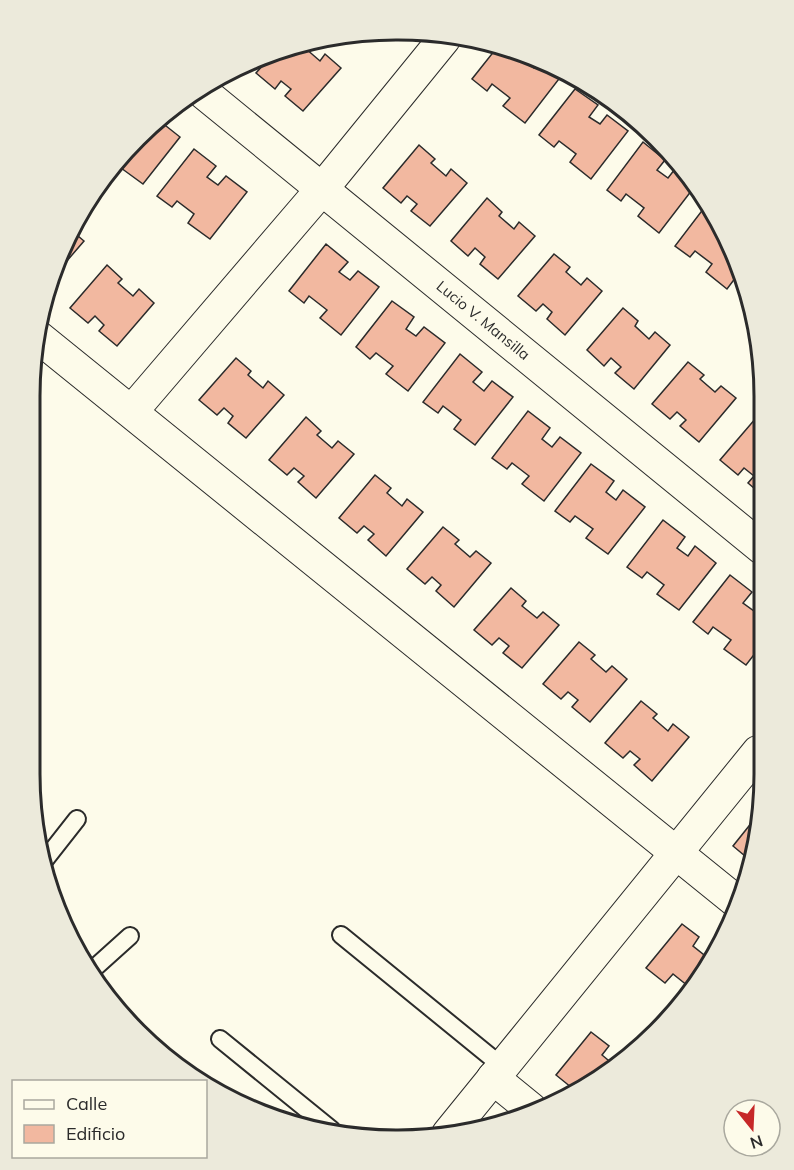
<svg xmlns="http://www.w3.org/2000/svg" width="794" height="1170" font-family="Mulish,sans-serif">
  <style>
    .building { fill: #f2b8a0; stroke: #2b2b2b; stroke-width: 1.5 }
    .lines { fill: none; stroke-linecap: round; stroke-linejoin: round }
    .lane-casing { stroke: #2b2b2b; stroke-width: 20 }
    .street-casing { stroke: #2b2b2b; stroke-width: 34 }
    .lane { stroke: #fdfbea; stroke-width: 16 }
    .street { stroke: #fdfbea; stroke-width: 32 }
    .labels { text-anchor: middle; stroke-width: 4.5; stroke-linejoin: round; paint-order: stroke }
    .street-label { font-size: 15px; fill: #2b2b2b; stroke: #fdfbea }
    .rim { fill: none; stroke: #2b2b2b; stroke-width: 3 }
  </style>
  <rect width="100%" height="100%" fill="#fdfbea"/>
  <g class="building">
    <path d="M305,48l15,13 5,-7 16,14 -38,43 -18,-15 6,-7 -10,-8 -6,8 -19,-16 16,-18z"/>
    <path d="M495,50l31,6 -3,4 11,8 6,-8 22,15 -37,48 -22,-17 7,-8 -18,-14 -5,7 -15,-12z"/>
    <path d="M575,89l23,16 -9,12 11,7 7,-9 21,16 -37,48 -21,-17 6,-8 -17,-13 -5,6 -15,-12z"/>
    <path d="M161,122l19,15 -37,47 -22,-16 7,-8 -4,-3 13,-19z"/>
    <path d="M643,142l22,18 -8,10 11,8 7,-9 17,21 -33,43 -21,-17 6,-8 -18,-14 -5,7 -14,-11z"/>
    <path d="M419,145l16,14 -4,4 15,13 5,-7 16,14 -37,43 -19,-15 6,-7 -10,-8 -6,7 -18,-15z"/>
    <path d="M194,149l22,17 -9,11 11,8 8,-9 21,16 -37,47 -22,-16 6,-9 -17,-13 -5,6 -15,-11z"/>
    <path d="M487,198l15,14 -3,4 15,13 5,-7 16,14 -37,43 -18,-15 5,-7 -10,-9 -7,8 -17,-15z"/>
    <path d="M704,208l32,48 3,17 -12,16 -21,-17 6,-8 -17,-13 -5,6 -15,-11z"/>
    <path d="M71,230l13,11 -30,35 14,-42z"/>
    <path d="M326,244l22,18 -9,10 11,8 8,-9 21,16 -38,48 -21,-17 7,-8 -18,-14 -5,7 -15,-12z"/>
    <path d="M554,254l16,13 -4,5 15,13 6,-7 15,13 -37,44 -18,-16 5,-7 -9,-8 -7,7 -18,-15z"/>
    <path d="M107,265l15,14 -4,4 15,13 6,-7 15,14 -37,43 -18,-15 5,-6 -9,-9 -7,7 -18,-15z"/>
    <path d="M392,301l22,16 -8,12 10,7 8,-9 21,16 -37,48 -22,-17 7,-8 -17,-13 -6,6 -14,-12z"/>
    <path d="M623,308l15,13 -3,5 14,13 6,-7 15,13 -36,44 -19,-16 6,-6 -10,-9 -7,8 -17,-16z"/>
    <path d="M460,354l22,18 -9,10 11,9 8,-10 21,16 -38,48 -21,-16 7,-9 -18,-14 -5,7 -15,-11z"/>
    <path d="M236,358l15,13 -3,4 15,13 5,-7 16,14 -38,43 -18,-15 5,-7 -9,-8 -7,7 -18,-15z"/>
    <path d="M688,362l16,13 -4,4 15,13 6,-6 15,12 -37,44 -19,-16 6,-6 -9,-8 -7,7 -18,-15z"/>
    <path d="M528,411l22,17 -8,11 10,8 8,-10 21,16 -37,48 -22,-17 7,-8 -17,-13 -5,6 -15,-11z"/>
    <path d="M306,417l15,14 -4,4 15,13 6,-7 16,13 -38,44 -18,-16 6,-6 -10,-8 -7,7 -18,-15z"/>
    <path d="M756,418l8,6 -2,71 -14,-12 6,-7 -10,-8 -6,7 -18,-15z"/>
    <path d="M591,464l23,17 -8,11 10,8 7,-10 22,17 -37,47 -22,-16 7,-9 -18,-13 -5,6 -15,-11z"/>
    <path d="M375,475l16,13 -4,5 15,13 5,-7 16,13 -37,44 -18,-16 6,-6 -10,-8 -7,7 -18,-15z"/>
    <path d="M663,520l22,17 -8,11 11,8 7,-10 21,17 -37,47 -22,-16 7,-9 -17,-13 -5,6 -15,-11z"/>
    <path d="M443,527l16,13 -4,4 15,13 6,-6 15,12 -37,44 -18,-16 5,-6 -9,-8 -7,7 -18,-15z"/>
    <path d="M730,575l22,17 -9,11 11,8 7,-8 -1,44 -14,18 -22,-16 7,-9 -18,-13 -5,7 -15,-12z"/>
    <path d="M511,588l15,13 -4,5 15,12 6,-6 16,13 -37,43 -19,-15 6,-7 -10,-8 -7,7 -18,-15z"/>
    <path d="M579,642l16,13 -4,4 15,13 6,-6 15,13 -37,43 -18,-15 6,-7 -10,-8 -7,7 -18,-15z"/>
    <path d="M641,701l16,13 -4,4 15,13 5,-7 16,13 -37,44 -18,-16 6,-6 -10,-8 -7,7 -18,-15z"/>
    <path d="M757,816v28l-6,17 -18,-15z"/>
    <path d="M682,924l17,13 -6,9 15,12 9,-10 -35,49 -2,-1 8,-10 -15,-12 -8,9 -19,-15z"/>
    <path d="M591,1032l18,14 -7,9 12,10 -26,20 -3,-3 -8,10 -21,-17z"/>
  </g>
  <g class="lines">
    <defs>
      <g id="lane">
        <path d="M44,861l33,-42"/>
        <path d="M341,935l162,132"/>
        <path d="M90,972l40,-36"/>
        <path d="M220,1039l112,91"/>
      </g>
      <g id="street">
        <path id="s1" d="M204,93l558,455"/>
        <path d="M37,336l700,566"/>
        <path d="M132,411l190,-222 122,-150"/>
        <path d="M493,1078l38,31"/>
        <path d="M448,1134l310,-382"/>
      </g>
    </defs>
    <use href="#lane" class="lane-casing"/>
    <use href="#street" class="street-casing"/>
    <use href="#lane" class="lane"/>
    <use href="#street" class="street"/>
  </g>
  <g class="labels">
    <g class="street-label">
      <text dy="5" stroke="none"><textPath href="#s1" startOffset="360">Lucio V. Mansilla</textPath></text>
    </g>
  </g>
  <path d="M0 0H794V1170H0ZM396 40H398A356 356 0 0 1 754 396V774A356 356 0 0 1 398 1130H396A356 356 0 0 1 40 774V396A356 356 0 0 1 396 40Z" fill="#eceadb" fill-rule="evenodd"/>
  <path class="rim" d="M396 40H398A356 356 0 0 1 754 396V774A356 356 0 0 1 398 1130H396A356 356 0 0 1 40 774V396A356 356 0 0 1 396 40Z"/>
  <rect x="12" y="1080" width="195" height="78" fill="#fdfbea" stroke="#a9a89e" stroke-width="1.5"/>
  <rect x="24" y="1100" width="30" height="9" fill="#fdfbea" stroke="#a9a89e" stroke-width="1.5"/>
  <text x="66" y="1110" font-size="18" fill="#2b2b2b">Calle</text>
  <rect x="24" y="1125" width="30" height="18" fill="#f2b8a0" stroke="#a9a89e" stroke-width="1.5"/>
  <text x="66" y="1140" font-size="18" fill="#2b2b2b">Edificio</text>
  <g transform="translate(752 1128) rotate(162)"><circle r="28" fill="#fdfbea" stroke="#a9a89e" stroke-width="1.5"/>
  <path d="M0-4.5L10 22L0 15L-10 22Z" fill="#c62828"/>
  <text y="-9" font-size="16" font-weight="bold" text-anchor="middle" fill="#2b2b2b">N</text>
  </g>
</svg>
